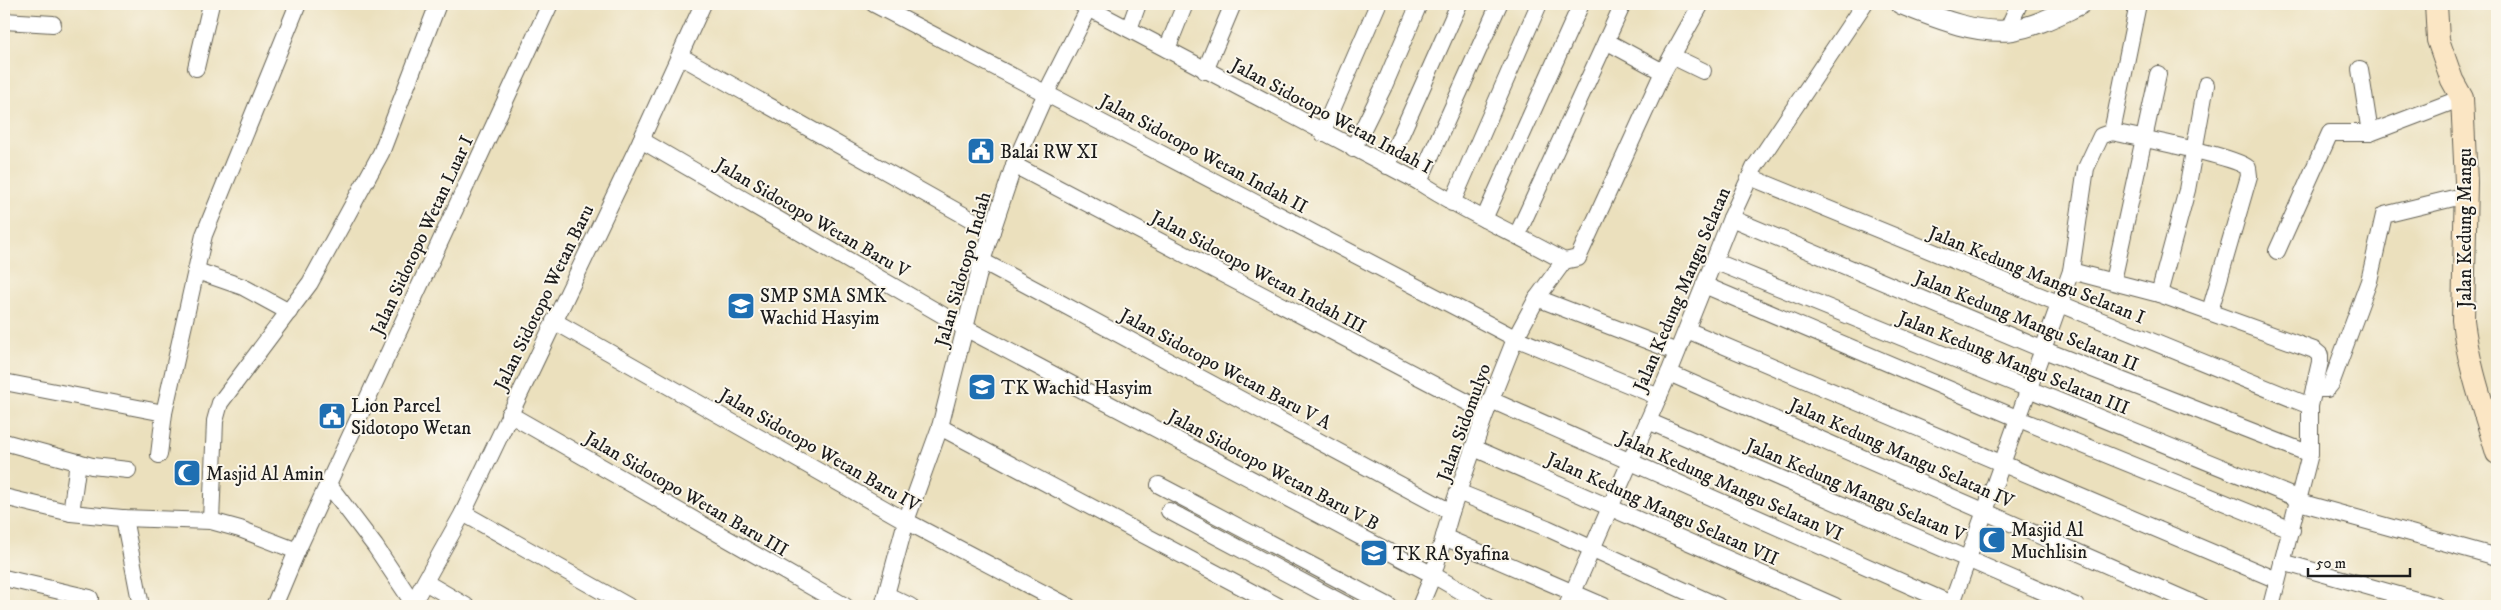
<svg xmlns="http://www.w3.org/2000/svg" width="2501" height="610" font-family="'IM FELL DW Pica',serif">
  <style>
    .lines { fill: none; stroke-linecap: round; stroke-linejoin: round }
    .minor-casing { stroke: #646154; stroke-width: 18 }
    .tertiary-casing { stroke: #646154; stroke-width: 22 }
    .secondary-casing { stroke: #646154; stroke-width: 24 }
    .minor { stroke: #fff; stroke-width: 16 }
    .tertiary { stroke: #fff; stroke-width: 20 }
    .secondary { stroke: #fbe6c4; stroke-width: 22 }
    .labels { text-anchor: middle; stroke-width: 4; stroke-linejoin: round; paint-order: stroke }
    .street-label { font-size: 19px; fill: #1c1c1c; stroke: #fbf7ec }
    .poi-label { font-size: 19px; fill: #1c1c1c; stroke: #fbf7ec; text-anchor: start }
  </style>
  <rect width="100%" height="100%" fill="#fbf7ec"/>
  <filter id="ink" filterUnits="userSpaceOnUse"><feTurbulence type="fractalNoise" baseFrequency=".02" numOctaves="2"/><feDisplacementMap in="SourceGraphic" scale="10" xChannelSelector="R" yChannelSelector="G"/><feConvolveMatrix kernelMatrix="1 2 1 2 8 2 1 2 1" color-interpolation-filters="sRGB"/></filter>
  <filter id="wash" filterUnits="userSpaceOnUse"><feTurbulence type="fractalNoise" baseFrequency=".0096" numOctaves="4" result="noise"/><feDisplacementMap in="SourceGraphic" scale="20" xChannelSelector="R" yChannelSelector="G"/><feGaussianBlur stdDeviation="1.12" result="paint"/><feColorMatrix in="noise" values="0 0 0 0 0 0 0 0 0 0 0 0 0 0 0 0 0 1.4 0 .05"/><feComposite in="paint" operator="in"/></filter>
  <g filter="url(#wash)">
    <rect width="100%" height="100%" fill="#ebe0bd"/>
  </g>
  <g filter="url(#ink)">
    <g class="lines">
      <defs>
        <g id="minor">
          <path d="M874,4l639,333 146,60"/>
          <path d="M1081,4l338,178c46,30 97,52 145,79"/>
          <path d="M4,21l49,3"/>
          <path d="M2009,26l10,-22"/>
          <path d="M1129,29l9,-25"/>
          <path d="M1606,41l57,31"/>
          <path d="M1167,49l18,-45"/>
          <path d="M680,56l312,175"/>
          <path d="M1672,56l31,15"/>
          <path d="M196,68l15,-64"/>
          <path d="M2360,69l10,64"/>
          <path d="M1205,71l28,-67"/>
          <path d="M2112,132l26,-128"/>
          <path d="M1322,133l56,-129"/>
          <path d="M641,140l324,188 468,247 54,31"/>
          <path d="M1353,149l31,-63 35,-82"/>
          <path d="M1014,165l472,247"/>
          <path d="M1387,166l72,-162"/>
          <path d="M1750,177l560,229"/>
          <path d="M1419,182l80,-178"/>
          <path d="M1452,203l87,-199"/>
          <path d="M1731,218l313,132 266,104"/>
          <path d="M1484,219l97,-215"/>
          <path d="M1517,235l106,-231"/>
          <path d="M2277,251l53,-118h40l92,-35"/>
          <path d="M982,261l469,251"/>
          <path d="M1564,261l14,-3 85,-186 38,-68"/>
          <path d="M1714,261l585,238"/>
          <path d="M197,271l46,16 46,25"/>
          <path d="M2071,271l88,23 155,56 6,5v7l-10,44v48l-39,152"/>
          <path d="M2113,281l45,-207"/>
          <path d="M1704,285l315,134 273,111"/>
          <path d="M2159,294l28,-104 19,-105"/>
          <path d="M1537,298l140,54"/>
          <path d="M554,321l352,200 162,85"/>
          <path d="M1687,330l590,250"/>
          <path d="M1669,373l531,233"/>
          <path d="M4,382l160,31"/>
          <path d="M2314,389h13l4,-5 38,-103 15,-66 82,-20"/>
          <path d="M1491,400l465,206"/>
          <path d="M509,414l336,192"/>
          <path d="M1648,421l428,185"/>
          <path d="M940,427l338,179"/>
          <path d="M4,442l88,24 36,4"/>
          <path d="M1474,448l361,158"/>
          <path d="M159,455l5,-42 40,-178 94,-231"/>
          <path d="M328,484l47,62 40,60"/>
          <path d="M1159,485l230,121"/>
          <path d="M1458,492l89,36 171,78"/>
          <path d="M4,497l67,16 51,5 89,3 29,8 57,22"/>
          <path d="M2299,502l198,55"/>
          <path d="M1169,511l179,95"/>
          <path d="M71,513l7,-51"/>
          <path d="M463,513l165,93"/>
          <path d="M124,518l17,88"/>
          <path d="M211,521l4,-100 5,-18 90,-120 71,-130 57,-149"/>
          <path d="M1444,537l160,69"/>
          <path d="M2282,562l155,44"/>
          <path d="M4,578l86,20"/>
          <path d="M425,582l41,24"/>
          <path d="M887,595l23,11"/>
          <path d="M413,603l50,-90 178,-373 62,-136"/>
          <path d="M274,606l23,-55 253,-547"/>
          <path d="M883,606l23,-85 34,-94 42,-166 32,-96 32,-72 45,-89"/>
          <path d="M1420,606l13,-31 18,-63 35,-100 29,-73 22,-41 27,-37"/>
          <path d="M1567,606l102,-233 62,-155 23,-50 110,-164"/>
          <path d="M1951,606l120,-335 15,-103 15,-32 11,-4c23,5 124,24 136,36l1,8 -39,135"/>
        </g>
        <path id="tertiary" d="M1901,4c33,13 75,31 112,26 24,-4 46,-16 68,-26"/>
        <path id="secondary" d="M2436,4l2,36 14,40 10,18 4,84 -3,138c5,45 21,89 34,133"/>
      </defs>
      <use href="#minor" class="minor-casing"/>
      <use href="#tertiary" class="tertiary-casing"/>
      <use href="#secondary" class="secondary-casing"/>
      <use href="#minor" class="minor"/>
      <use href="#tertiary" class="tertiary"/>
      <use href="#secondary" class="secondary"/>
    </g>
  </g>
  <defs>
    <symbol id="civic-square" viewBox="-11 -11 22 22"><rect x="-9" y="-9" width="18" height="18" rx="4" fill="#1f6fb2" stroke="#fbf7ec"/><path d="M-.6-6.5H3V-4.5H.6V-3L4-1V1h2V6H-6V1h2V-1L-.6-3ZM-1.2 2.5V6h2.4V2.5Z" fill="#fff"/></symbol>
    <symbol id="school-square" viewBox="-11 -11 22 22"><rect x="-9" y="-9" width="18" height="18" rx="4" fill="#1f6fb2" stroke="#fbf7ec"/><path d="M0-5L7-2L0 1L-7-2ZM-4 1L0 2.5L4 1V4Q0 6-4 4Z" fill="#fff"/></symbol>
    <symbol id="mosque-square" viewBox="-11 -11 22 22"><rect x="-9" y="-9" width="18" height="18" rx="4" fill="#1f6fb2" stroke="#fbf7ec"/><path d="M3.5-4.9A6 6 0 1 0 3.5 4.9A5 5 0 1 1 3.5-4.9Z" fill="#fff"/></symbol>
  </defs>
  <g fill-rule="evenodd">
    <use href="#civic-square" x="965" y="135" width="32" height="32"/>
    <use href="#school-square" x="725" y="290" width="32" height="32"/>
    <use href="#school-square" x="966" y="371" width="32" height="32"/>
    <use href="#civic-square" x="316" y="400" width="32" height="32"/>
    <use href="#mosque-square" x="171" y="457" width="32" height="32"/>
    <use href="#mosque-square" x="1976" y="524" width="32" height="32"/>
    <use href="#school-square" x="1358" y="537" width="32" height="32"/>
  </g>
  <g class="labels">
    <g class="street-label">
      <text transform="translate(1332 115) rotate(28)" y="7">Jalan Sidotopo Wetan Indah I</text>
      <text transform="translate(1204 153) rotate(28)" y="7">Jalan Sidotopo Wetan Indah II</text>
      <text transform="translate(813 217) rotate(30)" y="7">Jalan Sidotopo Wetan Baru V</text>
      <text transform="translate(2464 228) rotate(-90)" y="7">Jalan Kedung Mangu</text>
      <text transform="translate(421 235) rotate(-65)" y="7">Jalan Sidotopo Wetan Luar I</text>
      <text transform="translate(962 269) rotate(-74)" y="7">Jalan Sidotopo Indah</text>
      <text transform="translate(1259 271) rotate(28)" y="7">Jalan Sidotopo Wetan Indah III</text>
      <text transform="translate(2037 274) rotate(22)" y="7">Jalan Kedung Mangu Selatan I</text>
      <text transform="translate(1681 289) rotate(-67)" y="7">Jalan Kedung Mangu Selatan</text>
      <text transform="translate(543 297) rotate(-64)" y="7">Jalan Sidotopo Wetan Baru</text>
      <text transform="translate(2027 320) rotate(22)" y="7">Jalan Kedung Mangu Selatan II</text>
      <text transform="translate(2014 362) rotate(22)" y="7">Jalan Kedung Mangu Selatan III</text>
      <text transform="translate(1226 368) rotate(28)" y="7">Jalan Sidotopo Wetan Baru V A</text>
      <text transform="translate(1463 422) rotate(-70)" y="7">Jalan Sidomulyo</text>
      <text transform="translate(820 449) rotate(30)" y="7">Jalan Sidotopo Wetan Baru IV</text>
      <text transform="translate(1902 452) rotate(24)" y="7">Jalan Kedung Mangu Selatan IV</text>
      <text transform="translate(1274 469) rotate(28)" y="7">Jalan Sidotopo Wetan Baru V B</text>
      <text transform="translate(1731 485) rotate(24)" y="7">Jalan Kedung Mangu Selatan VI</text>
      <text transform="translate(1856 489) rotate(23)" y="7">Jalan Kedung Mangu Selatan V</text>
      <text transform="translate(687 493) rotate(30)" y="7">Jalan Sidotopo Wetan Baru III</text>
      <text transform="translate(1663 508) rotate(24)" y="7">Jalan Kedung Mangu Selatan VII</text>
    </g>
    <g class="poi-label">
      <text x="1000" y="158">Balai RW XI</text>
      <text x="760" y="302">SMP SMA SMK<tspan x="760" dy="22">Wachid Hasyim</tspan></text>
      <text x="1001" y="394">TK Wachid Hasyim</text>
      <text x="351" y="412">Lion Parcel<tspan x="351" dy="22">Sidotopo Wetan</tspan></text>
      <text x="206" y="480">Masjid Al Amin</text>
      <text x="2011" y="536">Masjid Al<tspan x="2011" dy="22">Muchlisin</tspan></text>
      <text x="1393" y="560">TK RA Syafina</text>
    </g>
  </g>
  <rect width="2501" height="610" fill="none" stroke="#fbf7ec" stroke-width="20"/>
  <path d="M2308 568v8h102v-8" fill="none" stroke="#1c1c1c" stroke-width="2.5"/>
  <text x="2316" y="568" font-size="15" fill="#1c1c1c" stroke="#fbf7ec" stroke-width="4" paint-order="stroke">50 m</text>
</svg>
